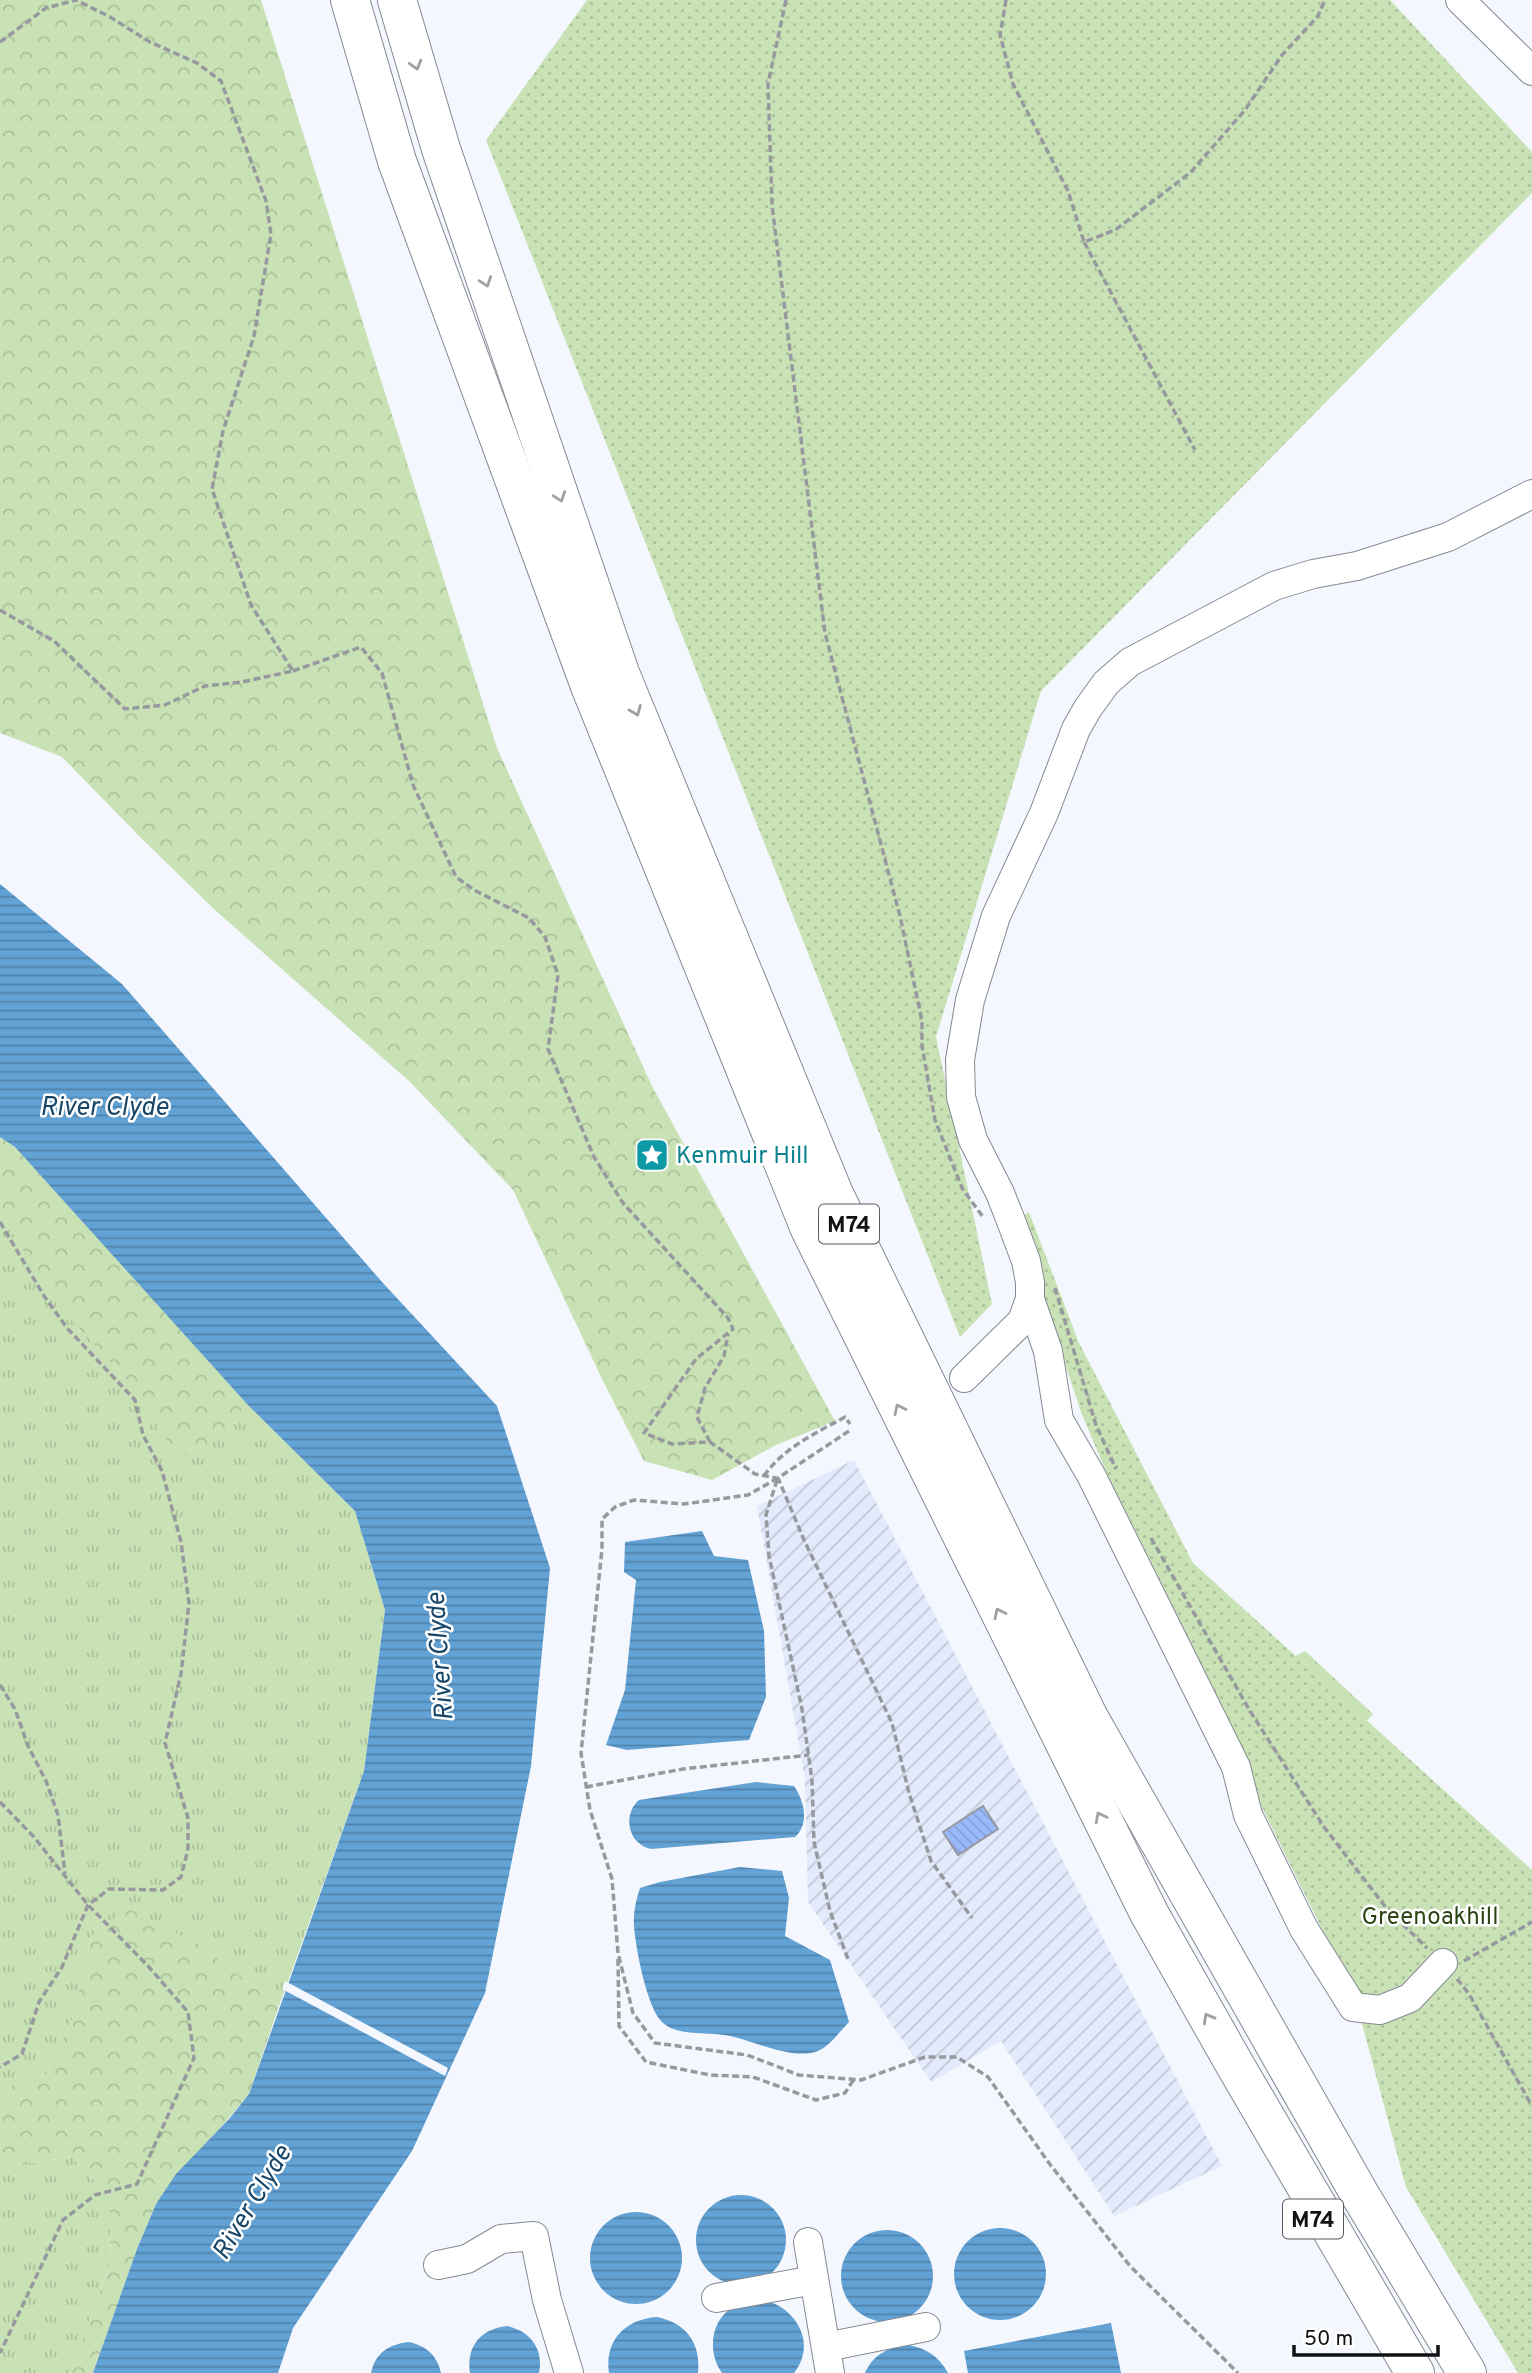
<svg xmlns="http://www.w3.org/2000/svg" width="1532" height="2373" font-family="Overpass,sans-serif">
  <style>
    .industrial { fill: url(#industrial-furrows) }
    .grass { fill: url(#grass-tufts) }
    .forest { fill: url(#forest-crowns) }
    .park { fill: url(#park-dots) }
    .water { fill: url(#water-rules) }
    .pier { fill: #f4f7fe }
    .building { fill: url(#building-back-hatch); stroke: #9499a2; stroke-width: 2 }
    .lines { fill: none; stroke-linecap: round; stroke-linejoin: round }
    .minor-casing { stroke: #848992; stroke-width: 30 }
    .highway-casing { stroke: #848992; stroke-width: 40 }
    .path { stroke: #97999f; stroke-width: 3.5; stroke-dasharray: 7 3.5; stroke-linecap: butt }
    .minor { stroke: #fff; stroke-width: 28 }
    .highway { stroke: #fff; stroke-width: 38 }
    .oneway { stroke: #a0a0a2 }
    .labels { text-anchor: middle; stroke-width: 5; stroke-linejoin: round; paint-order: stroke }
    .shield { fill: #fff; stroke: #58595c; stroke-width: 2 }
    .shield-label { font-size: 23px; font-weight: bold; fill: #111216 }
    .culture-label { font-size: 24px; fill: #0d838f; stroke: #fff; text-anchor: start }
    .park-label { font-size: 24px; fill: #2c4515; stroke: #fff }
    .water-label { font-size: 26px; font-style: italic; fill: #174669; stroke: #fff }
  </style>
  <defs>
    <pattern id="industrial-furrows" width="10" height="10" patternUnits="userSpaceOnUse" patternTransform="scale(1.75)"><rect width="10" height="10" fill="#e2eafb"/><path d="M-1 1l2-2M0 10L10 0M9 11l2-2" fill="none" stroke="#c1c8d6"/></pattern>
    <pattern id="grass-tufts" width="24" height="20" patternUnits="userSpaceOnUse" patternTransform="scale(1.75)"><rect width="24" height="20" fill="#c8e2b5"/><path d="M3 7l-1-3M5 7V3M7 7l1-3M15 17l-1-3M17 17v-4M19 17l1-3" fill="none" stroke="#abc19b"/></pattern>
    <pattern id="forest-crowns" width="20" height="18" patternUnits="userSpaceOnUse" patternTransform="scale(1.75)"><rect width="20" height="18" fill="#c8e2b5"/><path d="M2 6a3 3 0 1 1 6 0M12 15a3 3 0 1 1 6 0" fill="none" stroke="#abc19b"/></pattern>
    <pattern id="park-dots" width="8" height="8" patternUnits="userSpaceOnUse" patternTransform="scale(1.75)"><rect width="8" height="8" fill="#c8e2b5"/><path d="M2 2h.1M6 6h.1" fill="none" stroke="#abc19b" stroke-width="1.8" stroke-linecap="round"/></pattern>
    <pattern id="water-rules" width="6" height="5" patternUnits="userSpaceOnUse" patternTransform="scale(1.75)"><rect width="6" height="5" fill="#62a2d5"/><path d="M0 2.5h6" fill="none" stroke="#4f83ac"/></pattern>
    <pattern id="building-back-hatch" width="6" height="6" patternUnits="userSpaceOnUse" patternTransform="scale(1.75)"><rect width="6" height="6" fill="#9ab9fb"/><path d="M-1 5l2 2M0 0l6 6M5-1l2 2" fill="none" stroke="#849ed6"/></pattern>
  </defs>
  <rect width="100%" height="100%" fill="#f4f7fe"/>
  <path class="industrial" d="M854,1460l368,706 -108,50 -113,-175 -70,41 -123,-180 -3,-123 -48,-273z"/>
  <g class="grass">
    <path d="M0,1137l15,10 232,257 108,107 30,99 -21,161 -85,235 -82,-63 -105,-7 -20,83 -26,56 -46,15z"/>
    <path d="M72,2157l37,40 2,64 -41,112h-70v-202l2,-4z"/>
  </g>
  <g class="forest">
    <path d="M0,0h261l236,748 155,338 183,335 -59,24 -64,35 -68,-19 -42,-82 -89,-189 -103,-108 -194,-171 -75,-73 -79,-81 -62,-24z"/>
    <path d="M0,1137l15,10 232,257c-17,20 -34,41 -58,52l-15,-7 -12,-15 -24,-42 -79,-86 -59,-92z"/>
    <path d="M1305,1651l68,63 -23,26 -84,-69z"/>
    <path d="M127,1908l70,35 82,63 -30,88 -93,110 -19,45 -44,124h-23l41,-112 -2,-64 -37,-40 -69,10 -3,4v-81l46,-15 26,-56 20,-84z"/>
  </g>
  <g class="park">
    <path d="M587,0h803l142,152v41l-491,498 -105,346 56,267 -32,33 -474,-1197z"/>
    <path d="M1029,1212l50,131 114,220 339,307v503h-14l-112,-186 -52,-193 -192,-389 -81,-193 -64,-193z"/>
  </g>
  <g class="water">
    <path d="M0,884l122,100 260,298 115,124 53,162 -19,198 -46,227 -73,158 -119,177 -15,45h-185l44,-124 19,-45 20,-30 53,-55 20,-25 115,-323 21,-161 -30,-99 -108,-107 -232,-257 -15,-10z"/>
    <path d="M702,1531l12,25 34,4 16,71 2,66 -17,43 -122,10 -21,-5 19,-55 11,-110 -12,-8 1,-30z"/>
    <path d="M756,1782l38,4c10,15 16,37 1,51l-144,12c-23,-5 -29,-34 -12,-49z"/>
    <path d="M740,1867l42,4 7,27 -4,38 45,24 19,62c-9,9 -19,24 -31,29 -28,10 -66,-12 -94,-16 -18,-3 -48,1 -62,-13 -15,-14 -27,-76 -28,-97 -1,-12 2,-25 6,-37l20,-6z"/>
    <circle cx="741" cy="2240" r="45"/>
    <circle cx="636" cy="2258" r="46"/>
    <circle cx="1000" cy="2274" r="46"/>
    <circle cx="887" cy="2276" r="46"/>
    <path d="M761,2299c34,7 57,43 33,74h-72c-15,-21 -12,-54 13,-67 7,-5 18,-5 26,-7z"/>
    <path d="M657,2317c29,6 44,26 41,56h-89c-5,-32 16,-54 48,-56z"/>
    <path d="M1111,2323l10,50h-153l-4,-22z"/>
    <path d="M507,2326c23,5 37,23 32,47h-69c-4,-26 10,-44 37,-47z"/>
    <path d="M409,2342c17,4 28,13 32,31h-70c4,-20 18,-29 38,-31z"/>
    <path d="M909,2345c19,4 30,12 39,28h-83c8,-19 24,-26 44,-28z"/>
  </g>
  <path class="pier" d="M285,1981l163,87 -3,8 -163,-87z"/>
  <path class="building" d="M983,1806l15,23 -40,26 -15,-23z"/>
  <g class="lines">
    <defs>
      <g id="minor">
        <path d="M1460,0l72,71"/>
        <path d="M1030,1299l18,52 11,69 32,55 145,292 12,48 56,114 49,78 27,3 30,-12 33,-35"/>
        <path d="M964,1378l58,-57 8,-22v-17l-4,-21 -15,-40 -11,-28 -27,-53 -12,-43 -1,-37 10,-60 26,-84 48,-103 32,-84 12,-21 18,-25 24,-21 144,-76 39,-12 44,-8 91,-29 84,-43"/>
        <path d="M808,2242l22,131"/>
        <path d="M438,2265l29,-6 34,-20 33,-3 13,64 22,73"/>
        <path d="M716,2298l98,-18"/>
        <path d="M826,2347l100,-20"/>
      </g>
      <g id="highway">
        <path d="M350,0l47,161 193,525 220,543 339,684 86,152 180,308"/>
        <path d="M397,0l44,149 179,524 214,521 255,524 270,475 108,180"/>
      </g>
    </defs>
    <use href="#minor" class="minor-casing"/>
    <use href="#highway" class="highway-casing"/>
    <g class="path">
      <path d="M786,0l-18,84 4,121 53,428 75,283 22,105v25l13,74 27,68 21,29"/>
      <path d="M1006,0l-6,35 13,49 55,107 16,51 31,-12 75,-57 55,-63 37,-55 36,-39 7,-16"/>
      <path d="M0,42l46,-34 30,-8"/>
      <path d="M1084,242l111,208"/>
      <path d="M0,610l54,31 71,68 40,-4 40,-19 37,-4 51,-11 -42,-66 -39,-116 11,-58 31,-95 17,-102 -5,-33 -45,-120 -24,-18 -47,-21 -40,-25 -34,-17"/>
      <path d="M293,671l68,-24 21,26 31,112 43,92 18,13 55,28 16,19 13,38 -10,74 46,108 29,46 105,115 5,11 -37,30 -52,74 28,11 38,-2 45,32 21,4"/>
      <path d="M0,1222l44,74 23,32 68,72 8,35 19,36 19,71 8,61 -8,71 -16,69 23,75v31l-7,28 -18,13 -54,-1 -21,16 -26,62 -23,35 -17,52 -22,13"/>
      <path d="M1055,1288l41,137 20,44"/>
      <path d="M849,1431l-71,47 26,62 88,183 17,70 22,68 41,57"/>
      <path d="M710,1442l-13,-25 8,-29 19,-32 4,-22"/>
      <path d="M764,1476c19,-28 52,-43 81,-59l5,7"/>
      <path d="M778,1478l-30,17 -64,9 -50,-4 -19,7 -13,12v30l-21,204 9,57 22,69 6,74 15,60 22,30 92,12 52,20 62,5 64,-23h32l31,20 61,86 81,103 108,107"/>
      <path d="M777,1480l-11,35 3,41 33,153 10,71 2,62 16,69 18,48"/>
      <path d="M1151,1538l99,173 74,116 63,82 40,39"/>
      <path d="M0,1685l15,24 13,37 18,35 12,34 7,59"/>
      <path d="M586,1787l97,-18 126,-14"/>
      <path d="M0,1802l34,35 54,68 60,61 40,46 6,46 -57,126 -42,11 -32,25 -63,133"/>
      <path d="M618,1959l1,67 27,36 64,13 43,2 63,23 29,-7 9,-14"/>
      <path d="M1464,1961l68,-39"/>
      <path d="M1457,1979l12,15 63,112"/>
    </g>
    <use href="#minor" class="minor"/>
    <use href="#highway" class="highway"/>
  </g>
  <defs><path id="oneway-chevron" d="M-2-3.5L2.5 0L-2 3.5" fill="none" stroke-width="1.6" stroke-linecap="round" stroke-linejoin="round" transform="scale(1.75)"/></defs>
  <g class="oneway">
    <use href="#oneway-chevron" transform="translate(416 65) rotate(74)"/>
    <use href="#oneway-chevron" transform="translate(486 282) rotate(71)"/>
    <use href="#oneway-chevron" transform="translate(560 497) rotate(71)"/>
    <use href="#oneway-chevron" transform="translate(636 711) rotate(68)"/>
    <use href="#oneway-chevron" transform="translate(899 1409) rotate(-116)"/>
    <use href="#oneway-chevron" transform="translate(999 1613) rotate(-116)"/>
    <use href="#oneway-chevron" transform="translate(1100 1817) rotate(-117)"/>
    <use href="#oneway-chevron" transform="translate(1208 2018) rotate(-119)"/>
  </g>
  <defs>
    <symbol id="sight-square" viewBox="-11 -11 22 22"><rect x="-9" y="-9" width="18" height="18" rx="4" fill="#0f9aa8" stroke="#fff"/><path d="M0-6L1.8-2.2L6-1.7L2.9 1.2L3.7 5.4L0 3.3L-3.7 5.4L-2.9 1.2L-6-1.7L-1.8-2.2Z" fill="#fff"/></symbol>
  </defs>
  <g fill-rule="evenodd">
    <use href="#sight-square" x="633" y="1136" width="38" height="38"/>
  </g>
  <g class="labels">
    <g class="shield">
      <rect x="819" y="1204.5" width="60" height="39" rx="5"/>
      <rect x="1283" y="2199.5" width="60" height="39" rx="5"/>
    </g>
    <g class="shield-label">
      <text x="849" y="1232">M74</text>
      <text x="1313" y="2227">M74</text>
    </g>
    <g class="culture-label">
      <text x="676" y="1163">Kenmuir Hill</text>
    </g>
    <g class="park-label">
      <text x="1430" y="1924">Greenoakhill</text>
    </g>
    <g class="water-label">
      <text x="104" y="1115">River Clyde</text>
      <text transform="translate(439 1657) rotate(-94)" y="9">River Clyde</text>
      <text transform="translate(251 2202) rotate(-59)" y="9">River Clyde</text>
    </g>
  </g>
  <path d="M1294 2345v10h144v-10" fill="none" stroke="#111216" stroke-width="3.5"/>
  <text x="1304" y="2345" font-size="21" fill="#111216" stroke="#ffffff" stroke-width="5" paint-order="stroke">50 m</text>
</svg>
